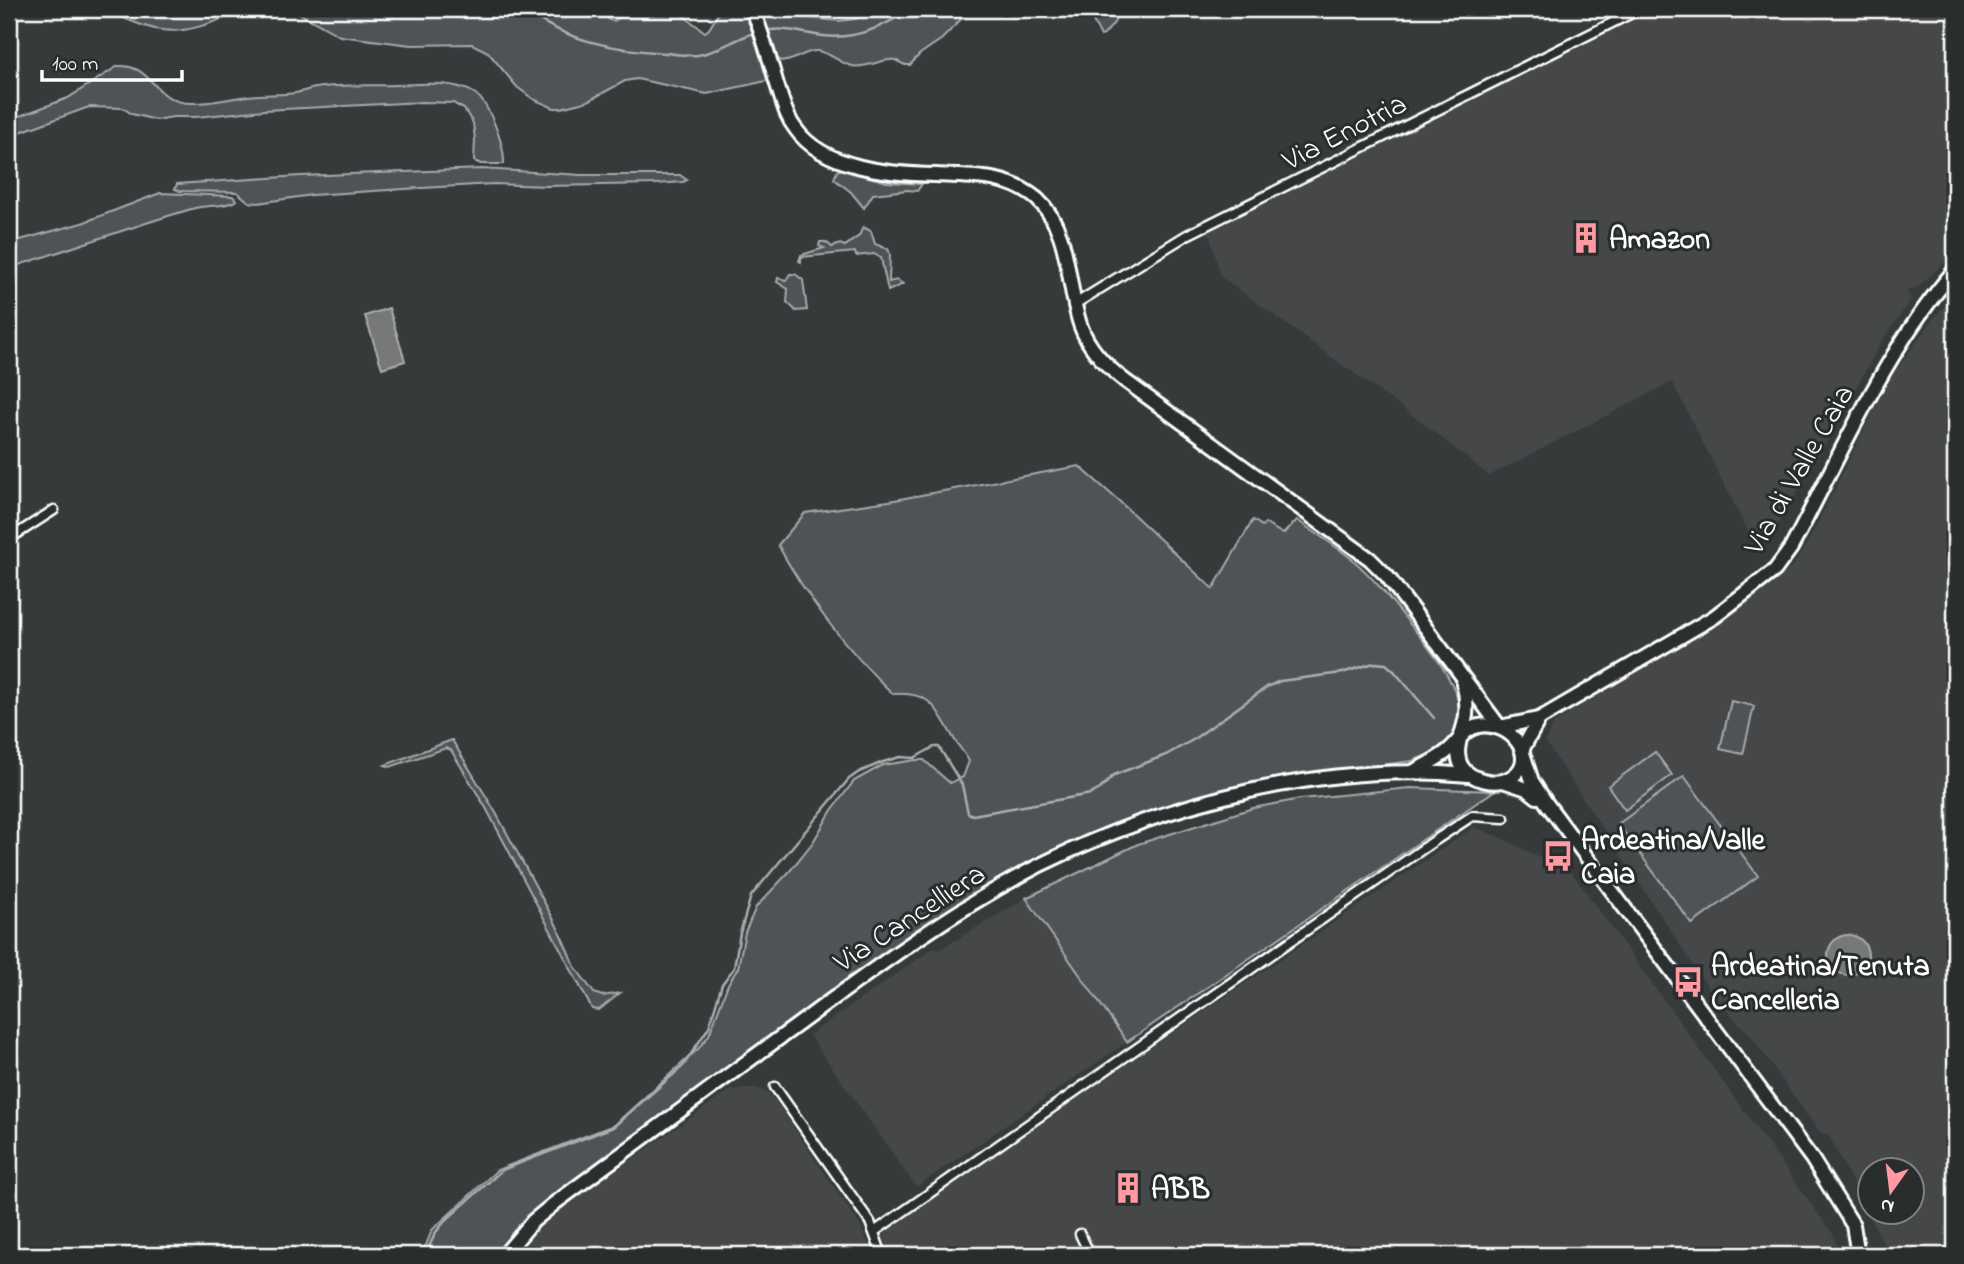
<svg xmlns="http://www.w3.org/2000/svg" width="1964" height="1264" font-family="'Indie Flower',sans-serif">
  <style>
    .built { fill: #444748; fill-rule: evenodd }
    .green { fill: #505354; stroke: #a8a9aa; stroke-width: 2 }
    .water { fill: #767879; stroke: #adaeaf; stroke-width: 2 }
    .lines { fill: none; stroke-linecap: round; stroke-linejoin: round }
    .stream { stroke: #adaeaf; stroke-width: 2.5 }
    .street-casing { stroke: #fff; stroke-width: 13 }
    .secondary-casing { stroke: #fff; stroke-width: 18 }
    .street { stroke: #2a2d2e; stroke-width: 8 }
    .secondary { stroke: #2a2d2e; stroke-width: 12 }
    .labels { text-anchor: middle; stroke-width: 6; stroke-linejoin: round; paint-order: stroke }
    .street-label { font-size: 30px; fill: #fff; stroke: #2a2d2e }
    .poi-label { font-size: 30px; font-weight: bold; fill: #fff; stroke: #2a2d2e; text-anchor: start }
  </style>
  <rect width="100%" height="100%" fill="#373a3b"/>
  <filter id="ink" filterUnits="userSpaceOnUse"><feTurbulence type="fractalNoise" baseFrequency=".0143" numOctaves="2"/><feDisplacementMap in="SourceGraphic" scale="14" xChannelSelector="R" yChannelSelector="G"/><feConvolveMatrix kernelMatrix="1 2 1 2 8 2 1 2 1" color-interpolation-filters="sRGB"/></filter>
  <g filter="url(#ink)">
    <g class="built">
      <path d="M1654,9h301v244l-38,35 -10,2 4,10 -31,44 -50,92 -58,99 -17,10 -83,-163 -183,94 -66,-53 -202,-146 -13,-47z"/>
      <path d="M1955,294v961h-66l-60,-119 -9,-3 -70,-98 -33,-34 -172,-260 9,-18 166,-104 42,-27 31,-26 17,-28 79,-159 45,-61zM1870,1170h42v42h-42z"/>
      <path d="M1474,827l23,9 76,38 260,360 7,21h-952l-5,-16 4,-11z"/>
      <path d="M1026,898l101,144 -211,145 -107,-152 126,-88 2,4z"/>
      <path d="M746,1088h11l12,6 8,9 84,124 12,28h-359l31,-35 185,-130z"/>
    </g>
    <g class="green">
      <path d="M112,9h137c-42,15 -70,32 -113,14 -9,-3 -19,-7 -24,-14z"/>
      <path d="M271,9h329l9,11 5,1 8,-5 59,-2 24,18 4,-3 12,-20h26l23,69 -4,3 -59,13 -70,-15 -12,2 -37,20 -27,7h-7l-21,-9 -16,-12 -29,-35 -16,-8 -61,1 -71,-9 -45,-25z"/>
      <path d="M758,9h8l2,5 71,7 16,-2 31,-10h85l-29,30 -22,15 -10,11c-8,1 -9,-3 -15,-5 -12,-2 -29,9 -43,6 -12,-3 -23,-14 -35,-15 -16,-1 -30,20 -44,4 -7,-8 -12,-35 -15,-46z"/>
      <path d="M1081,9h38l-5,14 -10,12 -3,1 -10,-19z"/>
      <path d="M118,66c38,-2 33,39 77,37 21,0 42,-7 63,-8 12,-1 25,0 37,-2 7,-1 14,-4 21,-5 25,-4 53,-2 79,-3 25,-1 57,-5 79,8 15,9 31,53 30,71h-23l-7,-3 1,-22 -2,-16 -9,-14 -11,-6 -30,-1 -159,8 -68,7h-23l-17,3 -24,-6 -9,-6 -34,-1 -80,29v-16l59,-22z"/>
      <path d="M482,169l99,6h99l7,5 -4,2 -27,2 -110,2 -52,-2 -90,5 -92,6 -54,8 -9,-1 -12,-10 -57,-1 -5,-2 2,-5 123,-8z"/>
      <path d="M841,169l46,13 35,2 -5,7 -10,-1 -34,4 -9,14 -13,-16 -17,-13 3,-8z"/>
      <path d="M160,193l72,3 5,4c-10,7 -30,5 -42,8 -63,18 -124,41 -186,60v-25l73,-20z"/>
      <path d="M863,227l8,4 4,13 13,5 2,5 -1,28 8,-2 6,4 -15,7 -7,-33 -7,-4 -18,2 -1,-4 -54,5v5l-2,-1 2,-6 23,-7 -5,-2 1,-4h6l6,5 8,-3 5,2 14,-10z"/>
      <path d="M790,274h5l8,6 4,30 -11,1 -9,-9 1,-13 -11,-7 1,-4 8,2z"/>
      <path d="M1079,466l40,35 94,88 40,-69 9,6 3,-3 18,11 14,-14c18,13 38,25 56,40 23,20 41,44 60,68 36,45 84,104 -1,133l-126,16 -82,20 -211,87 -126,82 -280,204 -61,48 -23,37h-84l7,-10 6,-15 65,-60 117,-45 84,-76 11,-14 19,-51 10,-16 7,-36 11,-25 33,-35 24,-30 19,-32 22,-29 29,-16 33,-5h8l26,23 13,-6 6,-16c-5,-9 -11,-15 -16,-24 -17,-28 -21,-46 -60,-43 -44,-42 -86,-95 -115,-149l27,-32 84,-12z"/>
      <path d="M1731,701l23,5 -11,48 -23,-5z"/>
      <path d="M452,740l44,73 60,111 19,43 19,26 8,3 18,-3 -21,17 -7,-1 -106,-201 -35,-58 -5,-2 -56,19 -5,-2z"/>
      <path d="M1655,752l17,23 -47,35 -17,-24z"/>
      <path d="M1684,776l74,100 -66,48 -74,-100z"/>
      <path d="M1410,788l84,3 -367,251 -101,-144 112,-54 115,-36 48,-9z"/>
    </g>
    <g class="water">
      <path d="M389,308l16,53 -23,7 -17,-52z"/>
      <circle cx="1848" cy="955" r="20"/>
    </g>
    <g class="lines">
      <g class="stream">
        <path d="M185,9h8"/>
        <path d="M524,9c40,32 92,41 142,44 10,1 22,3 32,2 22,-3 38,-18 60,-23"/>
        <path d="M764,31c20,-5 40,3 60,5 32,4 61,-10 87,-27"/>
        <path d="M425,1255l11,-23 9,-11 57,-51 111,-43 70,-61 26,-39 13,-43 12,-16 6,-35 11,-37 98,-117 10,-7 24,-10 17,-5 14,1 20,-11h5l23,38 6,28 5,2 118,-21 9,-5 14,-14 52,-20 25,-14 76,-54 13,-6 62,-8 32,-10 12,1 8,7 40,47"/>
      </g>
      <defs>
        <g id="street">
          <path d="M1075,304l112,-69 453,-226"/>
          <path d="M9,539l45,-29"/>
          <path d="M775,1087l95,135 12,33"/>
          <path d="M874,1232l560,-391 38,-25 32,2"/>
          <path d="M1080,1234l10,21"/>
        </g>
        <g id="secondary">
          <path d="M752,9c12,27 19,57 28,85 4,12 7,24 15,34 28,41 96,46 141,47 36,2 71,-1 101,24 35,32 29,87 44,128 8,22 25,39 43,53l246,179 17,17 113,151"/>
          <path d="M1500,727l39,-8 175,-102 61,-47 16,-22c50,-93 93,-197 164,-278"/>
          <path d="M1522,750l10,31 15,23 265,355 41,66 5,30"/>
          <path d="M1522,750l17,-31"/>
          <path d="M1414,771c12,-6 26,-13 36,-22 10,-9 15,-21 29,-23 32,-6 62,34 31,52 -14,8 -39,2 -48,-11 -10,-17 2,-35 4,-52 1,-11 0,-22 -3,-32"/>
          <path d="M1503,781l24,8 10,8"/>
          <path d="M504,1255l29,-34 22,-18c76,-56 153,-113 230,-169 82,-60 164,-122 255,-169 127,-63 287,-104 429,-90"/>
        </g>
      </defs>
      <use href="#street" class="street-casing"/>
      <use href="#secondary" class="secondary-casing"/>
      <use href="#street" class="street"/>
      <use href="#secondary" class="secondary"/>
    </g>
  </g>
  <defs>
    <symbol id="building-bare" viewBox="-9 -9 18 18"><path d="M-4-6H4V6H1V3H-1V6H-4ZM-2.5-4.3h1.7v1.8h-1.7ZM.8-4.3h1.7v1.8H.8ZM-2.5-1h1.7V.8h-1.7ZM.8-1h1.7V.8H.8Z" fill="#ff9aa2" stroke="#2a2d2e" stroke-width="2.5" paint-order="stroke"/></symbol>
    <symbol id="bus-bare" viewBox="-9 -9 18 18"><path d="M-5-6H5V4H4V6H2V4H-2V6H-4V4H-5ZM-3.5-4V0h7V-4ZM-3.5 1.2v1.5H-2V1.2ZM2 1.2v1.5H3.5V1.2Z" fill="#ff9aa2" stroke="#2a2d2e" stroke-width="2.5" paint-order="stroke"/></symbol>
  </defs>
  <g fill-rule="evenodd">
    <use href="#building-bare" x="1564" y="216" width="44" height="44"/>
    <use href="#bus-bare" x="1536" y="834" width="44" height="44"/>
    <use href="#bus-bare" x="1666" y="960" width="44" height="44"/>
    <use href="#building-bare" x="1106" y="1166" width="44" height="44"/>
  </g>
  <g class="labels">
    <g class="street-label">
      <text transform="translate(1344 131) rotate(-27)" y="10">Via Enotria</text>
      <text transform="translate(1798 469) rotate(-60)" y="10">Via di Valle Caia</text>
      <text transform="translate(909 917) rotate(-33)" y="10">Via Cancelliera</text>
    </g>
    <g class="poi-label">
      <text x="1609" y="248">Amazon</text>
      <text x="1581" y="849">Ardeatina/Valle<tspan x="1581" dy="34">Caia</tspan></text>
      <text x="1711" y="975">Ardeatina/Tenuta<tspan x="1711" dy="34">Cancelleria</tspan></text>
      <text x="1151" y="1198">ABB</text>
    </g>
  </g>
  <rect width="1964" height="1264" fill="none" stroke="#2a2d2e" stroke-width="35"/>
  <rect x="18" y="18" width="1929" height="1229" fill="none" stroke="#fff" stroke-width="2.5" filter="url(#ink)"/>
  <g transform="translate(1891 1191) rotate(194)"><circle r="33" fill="#2a2d2e" stroke="#7f8182" stroke-width="2"/>
  <path d="M0-5L12 26L0 18L-12 26Z" fill="#ff9aa2"/>
  <text y="-10" font-size="19" font-weight="bold" text-anchor="middle" fill="#ffffff">N</text>
  </g>
  <path d="M42 70v10h140v-10" fill="none" stroke="#ffffff" stroke-width="3.5"/>
  <text x="52" y="70" font-size="21" fill="#ffffff" stroke="#2a2d2e" stroke-width="5" paint-order="stroke">100 m</text>
</svg>
